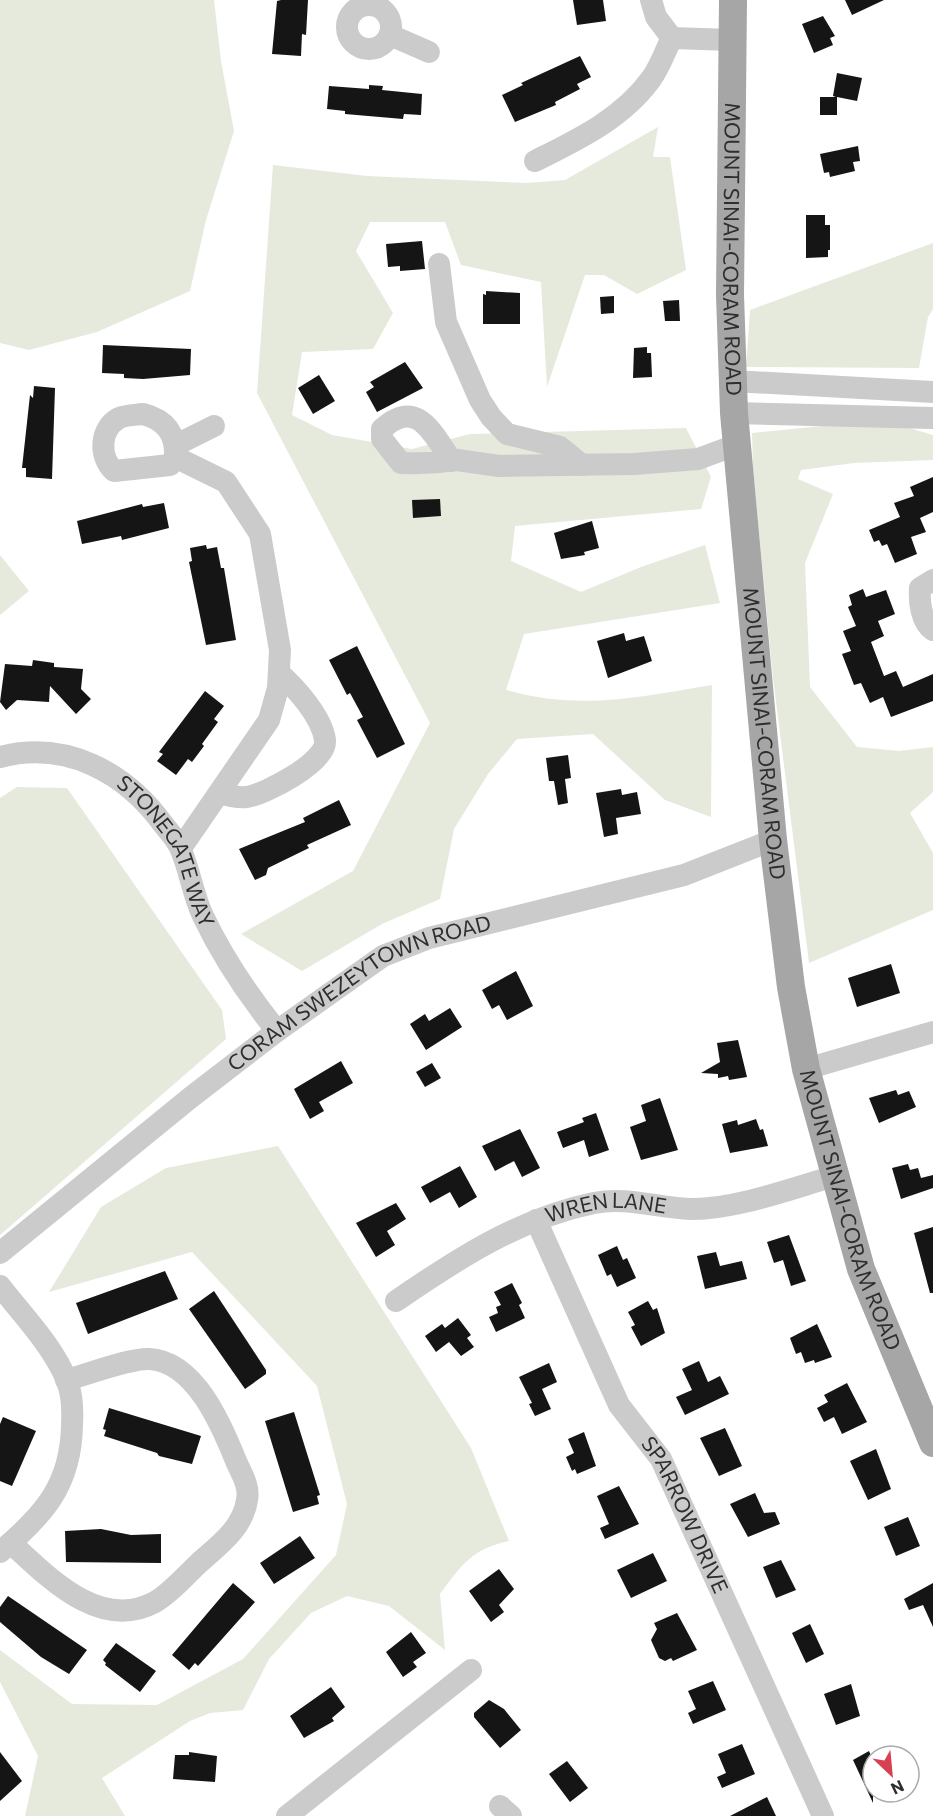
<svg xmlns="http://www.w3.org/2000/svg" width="933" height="1816" font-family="Commissioner,sans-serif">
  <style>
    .green { fill: #e5eadd }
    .building { fill: #151515 }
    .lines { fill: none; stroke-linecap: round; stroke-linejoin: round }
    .minor { stroke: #cbcbcb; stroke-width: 22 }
    .major { stroke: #a6a6a6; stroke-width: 28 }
    .labels { text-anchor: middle; stroke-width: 6; stroke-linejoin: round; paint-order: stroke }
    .street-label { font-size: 21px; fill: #2e2e2e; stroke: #fff }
  </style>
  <rect width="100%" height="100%" fill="#fff"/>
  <g class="green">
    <path d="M0,0h214l7,61 13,70 -28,89 -16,71 -93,41 -68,18 -29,-7z"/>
    <path d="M658,127l-5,30h17l16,113 -49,24 -33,-19h-19l-38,112 -6,-105 -80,-17 -16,-43h-75l-14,29 37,62 -20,36 -71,3 -10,63 40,20 80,14 58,-15 216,-6 25,49 -10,32 -186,17 -4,35 70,31 60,-25 64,-22 15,58 -196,31 -18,56c74,21 133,7 206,-5l-1,132 -46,-17 -72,-66 -76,5 -29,35 -34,55 -14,70 -58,25 -80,47 -61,-37 112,-63 77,-148 -173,-330 16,-228 94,11 159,7 39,-3z"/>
    <path d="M933,243v66l-5,8 -9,51 -173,-1 4,-57z"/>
    <path d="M882,420l51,15v25l-79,3 -53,7 -3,9 35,15 -28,69 5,124 47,60 42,4 34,-4v45l-23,21 23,40v57l-124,53 -36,-285 -20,-209 -1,-36z"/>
    <path d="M0,555l29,36 -29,24z"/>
    <path d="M17,787l50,1 155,222 4,29 -226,196v-437z"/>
    <path d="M278,1146l193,302 38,93c-38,8 -47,24 -69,53l5,56 -56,-44 -42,-10 -36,17 -42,46 -26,51 -33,3 -20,8 -88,57 23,38h-100l13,-60 -38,-74v-32l72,54 85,1 86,-46 93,-104 11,-51 -30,-118 -125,-134 -143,40 52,-85 65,-39z"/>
  </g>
  <g class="building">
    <path d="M281,0h27l-2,35 -4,-1 -1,22 -29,-2 5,-53z"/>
    <path d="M573,0h30l3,21 -29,4z"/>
    <path d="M845,0h39l-32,15z"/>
    <path d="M823,16l12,20 -5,2 3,7 -19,8 -12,-29z"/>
    <path d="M580,56l11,21 -14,7 3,5 -25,13 1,3 -41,17 -13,-27 21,-10 -2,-2z"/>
    <path d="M837,73l25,5 -5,23 -20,-4v18h-17v-18h16l-3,-1z"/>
    <path d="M369,85l14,1 -1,4 40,4 -1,21 -17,-1 -1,5 -58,-5v-3l-18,-2 2,-23 40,3z"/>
    <path d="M858,146l2,15 -7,1 2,9 -25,6 -1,-5 -5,1 -4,-19z"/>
    <path d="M806,215h19v10h5v25h-2v7l-22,1z"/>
    <path d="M422,241l3,28 -25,2v-5l-12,1 -2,-23z"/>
    <path d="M486,291l34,2v31h-37v-30l3,1z"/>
    <path d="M614,296v17l-13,1 -1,-17z"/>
    <path d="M679,300l1,21h-15l-2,-20z"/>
    <path d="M103,345l88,4 -1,26 -47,4 -19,-1v-4l-22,-1z"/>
    <path d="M647,347v6h4l1,24 -19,1 1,-30z"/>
    <path d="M405,362l18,26 -46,24 -11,-20 8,-5 -4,-5z"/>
    <path d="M319,375l16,26 -22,13 -15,-26z"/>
    <path d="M34,386l21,2 -3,91 -26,-2v-9h-4l8,-73 3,3z"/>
    <path d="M933,477v35l-13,6 6,14 -15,5 6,17 -22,9 -8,-19 -5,2 -3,-6 -5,2 -5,-12 31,-13 -6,-14 20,-7 -4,-9z"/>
    <path d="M440,499l1,17 -28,2 -1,-18z"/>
    <path d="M164,503l5,25 -47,12 -1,-4 -39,8 -5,-23 65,-17 1,3z"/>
    <path d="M592,521l7,27 -15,4 1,3 -24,4 -7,-26z"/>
    <path d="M206,545l1,4 10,-2 4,21h3l12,72 -30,5 -17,-83 3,-1 -2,-13z"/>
    <path d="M863,589l3,8 20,-7 9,24 -17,7 6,15 -13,6 13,34 12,-5 7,16 30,-13v27l-42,16 -8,-20 -13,6 -9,-20 -7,2 -12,-31 9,-3 -8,-20 13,-5 -8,-19 4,-2 -3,-10z"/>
    <path d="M624,633l2,8 18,-5 8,25 -44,17 -11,-37z"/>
    <path d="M357,646l48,98 -28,14 -20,-38 6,-3 -13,-24 -3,2 -18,-35z"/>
    <path d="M33,660l21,3v4l29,2 -2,20 10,10 -15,15 -26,-28 -1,16 -32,-2 -11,10 -6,-8 5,-38 27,2z"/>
    <path d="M205,691l19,15 -10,13 4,3 -16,22 2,2 -12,16 -4,-3 -12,16 -19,-14 6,-7 -4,-2z"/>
    <path d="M568,755l3,23 -6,1 3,24 -10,2 -4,-24h-5l-3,-23z"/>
    <path d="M621,789l1,6 15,-3 4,22 -25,4 2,16 -14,3 -8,-44z"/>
    <path d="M339,800l12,25 -44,20 2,3 -41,20 -2,7 -11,5 -16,-31 66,-27 -2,-4z"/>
    <path d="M891,964l9,29 -43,14 -9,-29z"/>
    <path d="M516,971l17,35 -26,14 -8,-15 -7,4 -10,-19z"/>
    <path d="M450,1008l12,19 -36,23 -16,-26 15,-10 4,7z"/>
    <path d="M738,1040l9,37 -18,3 -1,-4 -10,2v-4l-17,-1 19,-11 -3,-19z"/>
    <path d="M341,1061l12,22 -34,19 5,9 -14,8 -16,-30z"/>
    <path d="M432,1063l9,15 -16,9 -9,-15z"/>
    <path d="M896,1090l2,5 11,-4 7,16 -37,16 -10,-25z"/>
    <path d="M660,1098l18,52 -37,10 -11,-33 16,-6 -5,-16z"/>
    <path d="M596,1113l13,37 -20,7 -5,-17 -21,8 -6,-16 27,-10 -2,-4z"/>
    <path d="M756,1119l4,11 3,-1 5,17 -38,7 -8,-29 15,-4 1,5z"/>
    <path d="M520,1129l20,39 -18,9 -8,-16 -19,10 -13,-25z"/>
    <path d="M908,1164l2,6 8,-2 3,10 12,-3v13l-32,11 -9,-31z"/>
    <path d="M460,1166l17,31 -18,11 -9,-16 -20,11 -9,-16z"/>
    <path d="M396,1203l10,16 -19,12 8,14 -19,12 -20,-34z"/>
    <path d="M933,1227v66h-3l-16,-60z"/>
    <path d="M789,1235l17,46 -15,5 -8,-26 -9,3 -7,-21z"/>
    <path d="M617,1246l6,14 4,-2 9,20 -19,9 -6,-13 -4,2 -9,-21z"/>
    <path d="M716,1252l4,14 22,-5 5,18 -42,10 -8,-33z"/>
    <path d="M165,1271l13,28 -90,35 -12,-31z"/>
    <path d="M512,1283l10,20 -3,2 6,13 -29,14 -7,-15 9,-4 -2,-6 5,-2 -7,-13z"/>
    <path d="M214,1291l52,79v4l-21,15 -56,-80z"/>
    <path d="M648,1301l5,9 4,-2 8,25 -24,13 -10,-19 4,-2 -7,-13z"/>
    <path d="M458,1318l13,17 -4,3 7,9 -13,9 -12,-14 -13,10 -11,-16 17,-12 3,4z"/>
    <path d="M817,1324l15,33 -17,6 -1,-3 -9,3 -4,-11 -5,2 -6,-16z"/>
    <path d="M699,1361l9,21 12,-6 9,18 -44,21 -9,-18 16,-7 -10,-21z"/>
    <path d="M549,1363l8,19 -15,7 9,20 -16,7 -6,-12 3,-1 -13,-26z"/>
    <path d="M847,1383l20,39 -25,12 -8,-17 -10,5 -7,-14 11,-6 -4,-7z"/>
    <path d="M109,1408l92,28 -9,28 -33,-8 -2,-3 -53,-17 2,-6 -3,-1z"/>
    <path d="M294,1412l26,83 -3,1 2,8 -26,8 -28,-91z"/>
    <path d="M3,1417l33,14 -24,55 -12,-5v-57z"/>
    <path d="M725,1428l17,38 -23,10 -19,-38z"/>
    <path d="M584,1432l12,34 -19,8 -2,-5 -3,2 -6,-14 8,-4 -6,-14z"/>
    <path d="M876,1449l15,40 -23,11 -18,-39z"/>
    <path d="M619,1486l20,38 -34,15 -5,-11 9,-4 -12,-28z"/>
    <path d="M755,1493l9,20 11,-1 5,12 -32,13 -18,-33z"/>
    <path d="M908,1517l12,29 -24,10 -12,-29z"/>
    <path d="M101,1529l30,6 30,-1v29l-95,-1 -1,-31z"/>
    <path d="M300,1536l15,22 -41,26 -14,-21z"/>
    <path d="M653,1553l14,28 -36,17 -14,-28z"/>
    <path d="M781,1560l15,30 -20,8 -13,-31z"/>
    <path d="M499,1569l15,20 -15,16 5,7 -13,10 -22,-31z"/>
    <path d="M233,1583l22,19 -57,64 -3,-3 -6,7 -17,-15z"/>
    <path d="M933,1583v44l-10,-22 -14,5 -5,-11z"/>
    <path d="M8,1596l79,54 -18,24 -28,-17 -41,-35v-15z"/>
    <path d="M677,1613l20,37 -24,11 -2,-3 -6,3 -6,-3 -8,-18 6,-11 -3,-6z"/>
    <path d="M810,1624l14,30 -18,9 -14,-30z"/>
    <path d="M411,1632l15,21 -13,9 4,5 -14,10 -17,-25z"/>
    <path d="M116,1643l40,28 -16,21 -35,-27 1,-2 -3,-3z"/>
    <path d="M713,1681l13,29 -33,14 -5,-11 8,-4 -8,-18z"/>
    <path d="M851,1684l9,32 -24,9 -12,-31z"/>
    <path d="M331,1687l14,20 -13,11 2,3 -30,17 -14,-22z"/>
    <path d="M489,1700l15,9 17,21 -21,18 -26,-31v-4z"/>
    <path d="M742,1744l13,30 -33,14 -5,-11 9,-4 -8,-19z"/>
    <path d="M869,1751l4,9v43l-20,-43z"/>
    <path d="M0,1752l22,29 -22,20z"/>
    <path d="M189,1752l28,4 -2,26 -42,-3 2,-24h14z"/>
    <path d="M567,1761l21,27 -18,14 -21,-28z"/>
    <path d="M767,1797l9,19h-46z"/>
  </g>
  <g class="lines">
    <g class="minor">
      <path d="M651,0l5,17 16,21 59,2"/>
      <circle cx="369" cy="27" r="22"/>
      <path d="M390,35l39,17"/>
      <path d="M535,161c42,-21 87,-42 116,-82 9,-12 14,-28 21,-41"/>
      <path d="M439,264l7,58 34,78 11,17 16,17 53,13 22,18"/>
      <path d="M733,381l200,11"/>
      <path d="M734,413l199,5"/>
      <path d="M143,414c23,6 33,20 32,43l-5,8 -56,6c-15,-14 -15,-42 5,-53 7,-3 16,-3 24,-4z"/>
      <path d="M176,445l38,-19"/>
      <path d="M175,457l51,25 34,52 20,116 -2,38 -9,32 -88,128"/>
      <path d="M452,461c-20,-28 -35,-64 -70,-32v10l19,24c20,1 37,0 56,-3l42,6 135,-2 64,-5 38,-14"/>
      <path d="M933,580l-13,8c-1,13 1,34 13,42"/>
      <path id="s1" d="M0,757c66,-17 125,15 163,67 6,8 15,17 18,26 9,21 12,45 22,66 20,42 45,79 74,115"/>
      <path d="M220,793c10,3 17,5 27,4 18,-3 81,-35 78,-57 -3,-23 -29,-52 -46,-67"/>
      <path d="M806,1069l127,-37"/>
      <path id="s2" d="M536,1220l83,185 42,54 162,357"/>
      <path id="s3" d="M0,1253l190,-155 87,-67 106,-75 46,-18 255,-63 89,-35"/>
      <path d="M0,1286c21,27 48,55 63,86 9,17 10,34 9,53 -1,60 -28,90 -72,127"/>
      <path id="s4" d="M396,1301c61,-42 124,-83 198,-98 34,-7 66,6 99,6 44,0 99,-21 142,-33"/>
      <path d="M11,1543c37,34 89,89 144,59 16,-9 30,-26 44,-39 20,-18 44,-35 48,-63 3,-14 -6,-27 -11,-39 -14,-35 -41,-100 -87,-102 -19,-1 -63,16 -83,21"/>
      <path d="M500,1806l11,10"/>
      <path d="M287,1816l184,-146"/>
    </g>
    <path class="major" id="s5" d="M733,0l-3,295 4,118 39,427 18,147 15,82 55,200 72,174"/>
  </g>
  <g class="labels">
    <g class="street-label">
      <text dy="7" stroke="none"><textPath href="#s5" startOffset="249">MOUNT SINAI-CORAM ROAD</textPath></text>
      <text dy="7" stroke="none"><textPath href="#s5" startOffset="735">MOUNT SINAI-CORAM ROAD</textPath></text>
      <text dy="7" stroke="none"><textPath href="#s1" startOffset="213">STONEGATE WAY</textPath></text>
      <text dy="7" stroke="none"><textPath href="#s3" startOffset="447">CORAM SWEZEYTOWN ROAD</textPath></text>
      <text dy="7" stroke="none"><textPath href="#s5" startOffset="1221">MOUNT SINAI-CORAM ROAD</textPath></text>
      <text dy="7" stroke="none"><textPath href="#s4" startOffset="234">WREN LANE</textPath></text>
      <text dy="7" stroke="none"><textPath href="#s2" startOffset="332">SPARROW DRIVE</textPath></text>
    </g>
  </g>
  <g transform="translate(891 1774) rotate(154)"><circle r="28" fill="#ffffff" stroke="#ababab" stroke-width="1.5"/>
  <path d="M0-4.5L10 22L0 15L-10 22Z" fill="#d64052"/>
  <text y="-9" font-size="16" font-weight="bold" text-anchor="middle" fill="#2e2e2e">N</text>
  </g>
</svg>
